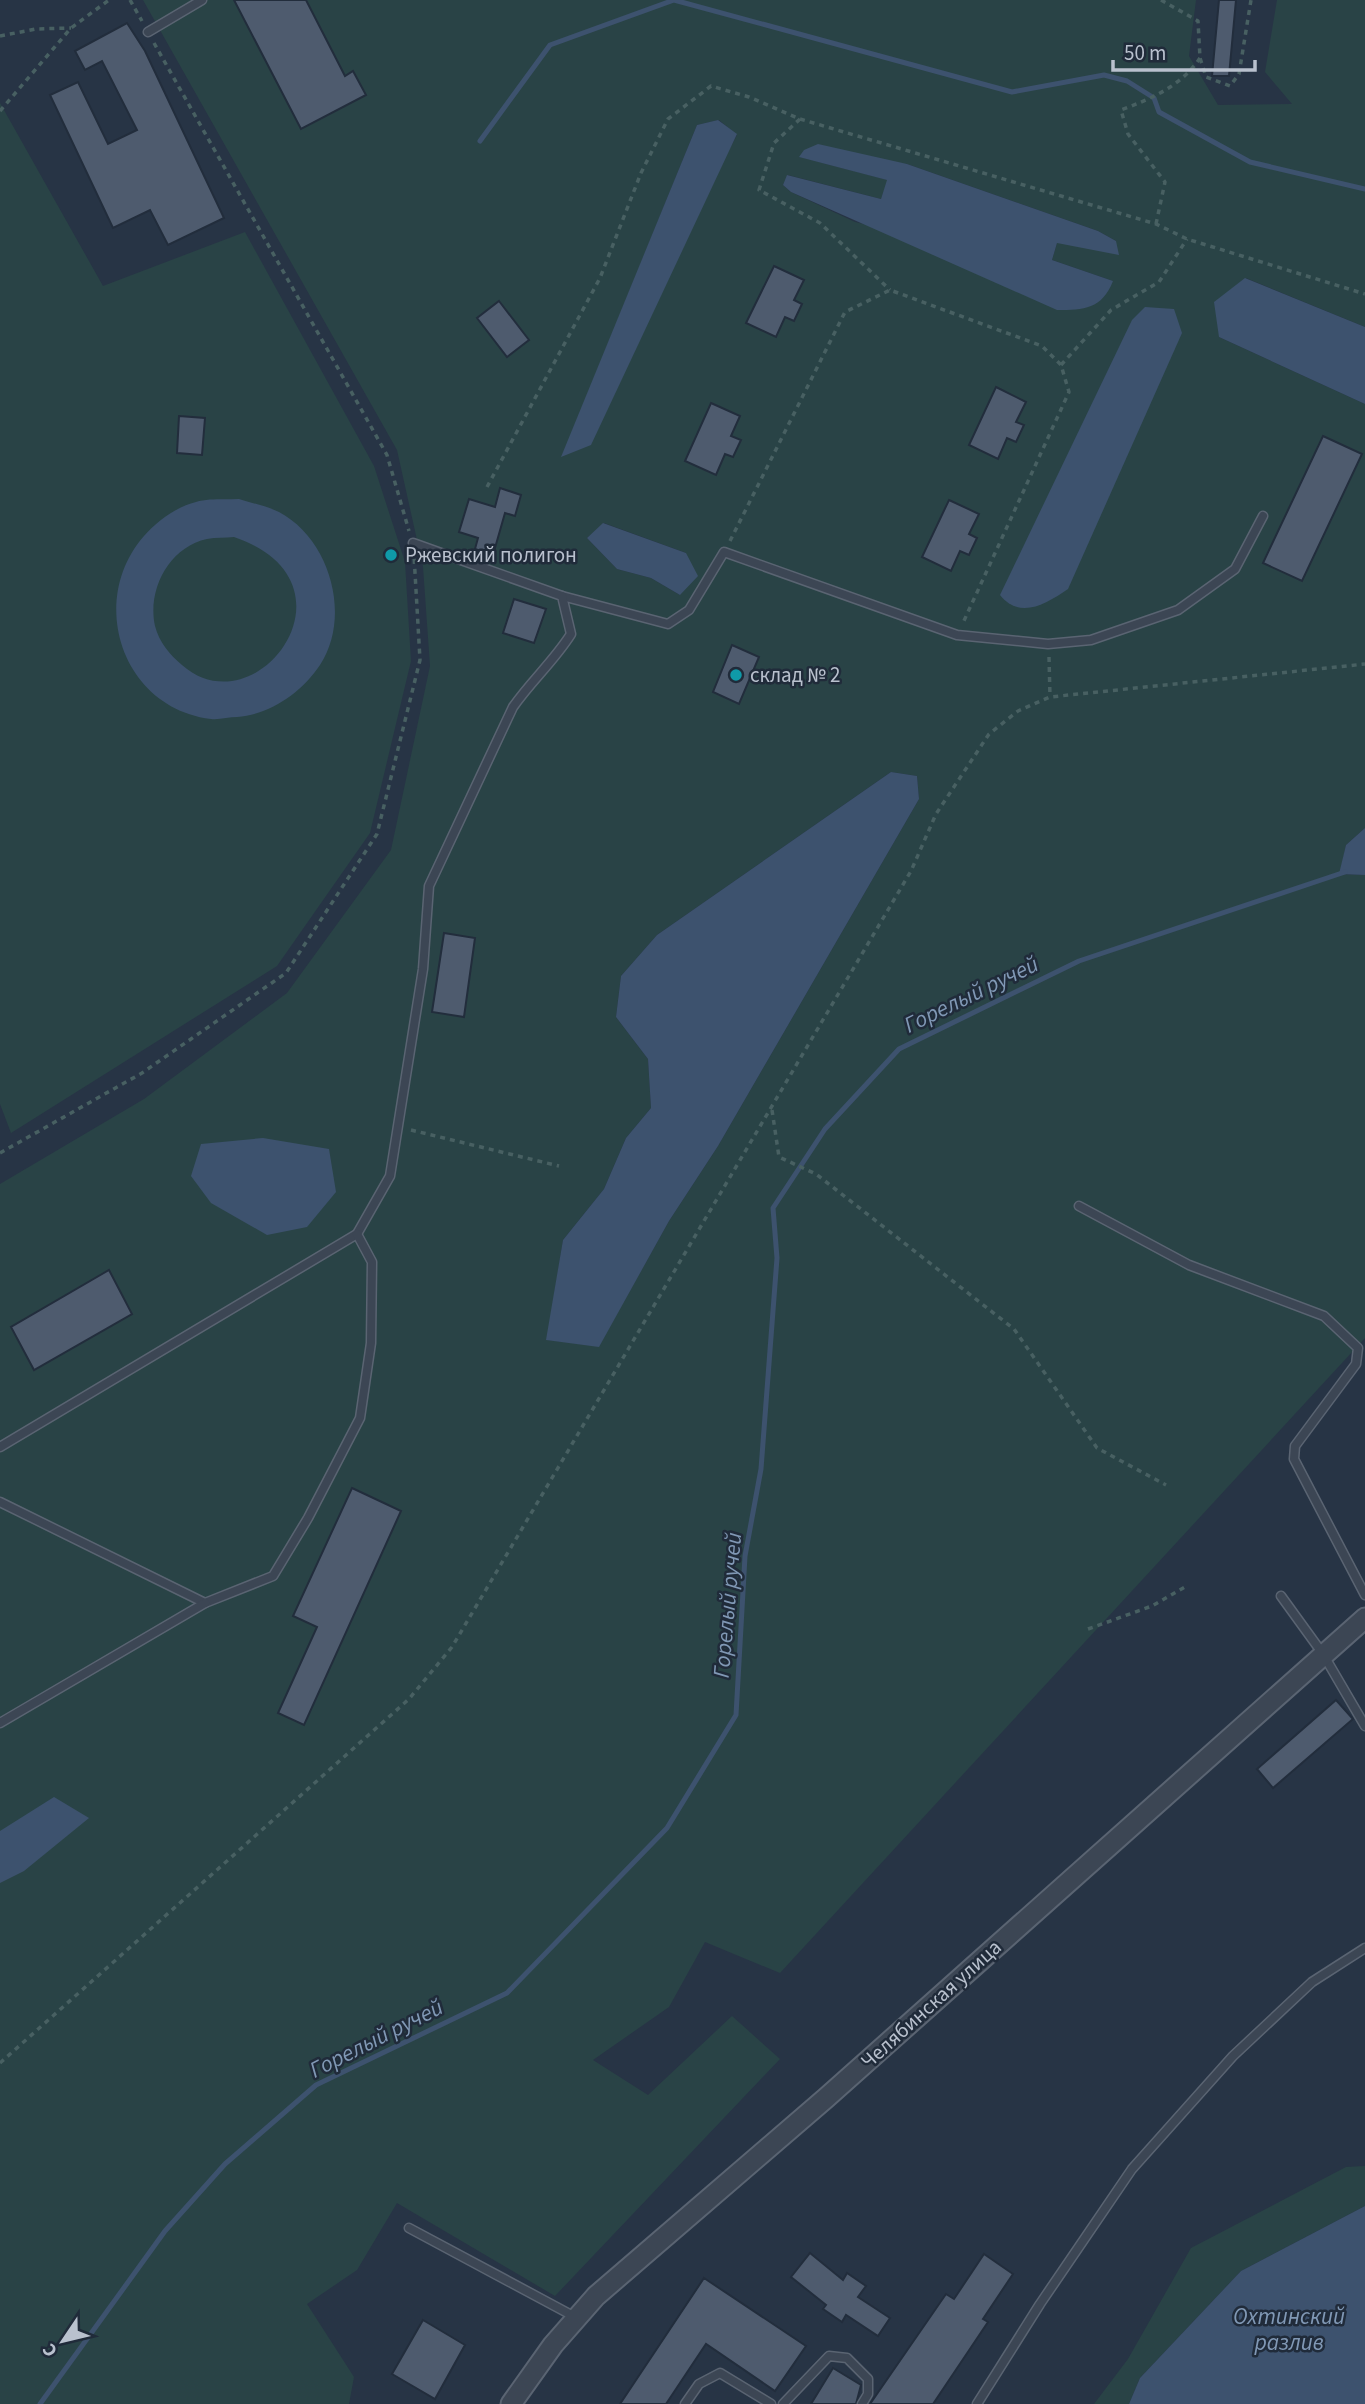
<svg xmlns="http://www.w3.org/2000/svg" width="1365" height="2404" font-family="'Source Sans 3',sans-serif">
  <style>
    .green { fill: #294346; fill-rule: evenodd }
    .water { fill: #3d526e; fill-rule: evenodd }
    .lines { fill: none; stroke-linecap: round; stroke-linejoin: round }
    .stream { stroke: #3d526e; stroke-width: 5 }
    .building { fill: #4e5b6e; stroke: #222d3c; stroke-width: 2 }
    .service-casing { stroke: #5a6472; stroke-width: 11 }
    .tertiary-casing { stroke: #5a6472; stroke-width: 23 }
    .path { stroke: #486062; stroke-width: 3.5; stroke-dasharray: 5 5; stroke-linecap: butt }
    .service { stroke: #3c4654; stroke-width: 8 }
    .tertiary { stroke: #3c4654; stroke-width: 19 }
    .culture-dot { fill: #0f9aa8; stroke: #202b3a; stroke-width: 2.5 }
    .labels { text-anchor: middle; stroke-width: 5; stroke-linejoin: round; paint-order: stroke }
    .poi-label { font-size: 21px; fill: #b9c1ce; stroke: #202b3a; text-anchor: start }
    .street-label { font-size: 21px; fill: #b9c1ce; stroke: #202b3a }
    .water-label { font-size: 23px; font-style: italic; fill: #8098b5; stroke: #202b3a }
  </style>
  <rect width="100%" height="100%" fill="#273445"/>
  <g class="green">
    <path d="M143,0h1053l-7,56 29,49 74,-1 -27,-32 12,-72h88v327l-119,-49 -27,59 146,67v424l-19,17 -6,29 25,1v463l-585,635 -75,-31 -36,65 -76,53 55,35 84,-79 48,43 -225,237 -158,-93 -40,67 -50,34 47,73 -5,27h-349v-1220l144,-85 143,-106 104,-143 39,-184 -7,-99 -26,-117zM719,120l18,15 -175,322 135,-332zM800,157l107,7 191,67 18,10 -59,2 -5,17 61,21 -258,-59 -64,-30 -8,-7 5,-10 93,24 7,-19zM604,523l82,30 -6,42 -29,-17 -34,-9 -30,-31zM891,772l26,4 2,23 -201,347 -49,75 -70,125 -52,-6 16,-100 41,-51 22,-51 25,-30 -3,-49 -32,-42 5,-41 36,-41z"/>
    <path d="M0,103l103,183 142,-54 129,234 31,96 6,99 -41,172 -93,133 -266,167 -11,-29z"/>
    <path d="M1365,2166v40l-124,65 -101,107 -11,26h-35l34,-45 63,-111 155,-81z"/>
  </g>
  <g class="water">
    <path d="M718,120l19,14 -146,311 -30,12 136,-332z"/>
    <path d="M818,144l89,20 191,67 18,10 3,14 -62,-12 -5,17 61,21c-11,28 -29,29 -56,29l-266,-118 -8,-7 4,-10 94,24 6,-19 -88,-23 5,-7z"/>
    <path d="M1245,278l120,49v77l-146,-67 -5,-35z"/>
    <path d="M1145,307l29,2 8,24 -114,256c-22,15 -48,31 -68,6l132,-275z"/>
    <path d="M239,499c12,4 28,7 40,13 51,27 73,104 41,153 -19,28 -49,49 -83,52 -8,0 -18,3 -26,2 -89,-11 -124,-118 -67,-183 13,-15 32,-29 52,-34 13,-4 29,-2 43,-3zM234,537c133,45 23,194 -52,128 -12,-10 -23,-23 -27,-39 -8,-36 14,-79 52,-87 9,-2 18,-1 27,-2z"/>
    <path d="M603,523l83,30 12,23 -18,19 -29,-17 -34,-9 -30,-31z"/>
    <path d="M891,772l26,4 2,23 -201,347 -49,75 -70,126 -53,-7 17,-100 41,-51 22,-51 25,-30 -3,-49 -32,-42 5,-41 36,-41z"/>
    <path d="M1365,828v47l-26,-1 7,-29z"/>
    <path d="M263,1138l66,11 7,43 -29,35 -40,8 -56,-32 -20,-27 10,-32z"/>
    <path d="M54,1797l35,21 -65,53 -24,12v-52z"/>
    <path d="M1365,2206v198h-236l11,-26 101,-107z"/>
  </g>
  <g class="lines">
    <g class="stream">
      <path d="M480,141l70,-96 124,-45 338,92 92,-17 23,6 27,17 5,14 91,50 115,27"/>
      <path d="M40,2404l125,-173 60,-67 91,-79 191,-92 160,-165 69,-113 9,-159 16,-87 16,-211 -4,-50 52,-79 74,-80 180,-88 266,-89"/>
    </g>
  </g>
  <g class="building">
    <path d="M234,0h72l39,76 8,-5 13,24 -65,34z"/>
    <path d="M1219,0h17l-7,76h-17z"/>
    <path d="M127,23l18,28 79,167 -56,27 -18,-35 -37,18 -63,-133 28,-13 30,62 29,-14 -35,-69 -17,9 -10,-19z"/>
    <path d="M774,266l30,14 -10,20 8,4 -8,17 -9,-4 -9,20 -30,-14z"/>
    <path d="M499,301l30,39 -22,17 -30,-39z"/>
    <path d="M996,387l30,15 -10,20 8,3 -8,17 -9,-4 -9,21 -29,-14z"/>
    <path d="M711,403l29,13 -9,20 10,4 -8,17 -8,-3 -9,21 -31,-14z"/>
    <path d="M179,416l26,2 -3,37 -25,-2z"/>
    <path d="M1323,436l39,18 -60,127 -39,-18z"/>
    <path d="M500,488l21,7 -6,21 -10,-3 -12,42 -18,-6 3,-11 -19,-6 10,-33 26,8z"/>
    <path d="M949,500l30,14 -10,20 8,4 -8,17 -9,-4 -9,20 -29,-14z"/>
    <path d="M514,599l32,10 -12,34 -31,-10z"/>
    <path d="M732,645l27,12 -20,47 -26,-12z"/>
    <path d="M444,933l31,5 -11,79 -32,-5z"/>
    <path d="M109,1270l23,44 -98,56 -23,-43z"/>
    <path d="M352,1488l49,23 -97,214 -26,-12 39,-86 -24,-11z"/>
    <path d="M1336,1700l17,19 -80,69 -16,-19z"/>
    <path d="M810,2253l33,27 4,-7 19,13 -8,11 32,21 -12,18 -32,-21 -4,7 -19,-13 3,-4 -35,-28z"/>
    <path d="M984,2254l29,20 -30,45 5,3 -55,82h-63l76,-110 8,5z"/>
    <path d="M704,2278l102,68 -31,45 -69,-47 -40,60h-46z"/>
    <path d="M423,2320l42,25 -30,54 -43,-25z"/>
    <path d="M833,2368l28,17 -5,19h-45z"/>
  </g>
  <g class="lines">
    <defs>
      <g id="service">
        <path d="M148,32l54,-32"/>
        <path d="M562,596l106,28 21,-14 35,-58 233,83 91,9 43,-4 87,-30 57,-41 28,-53"/>
        <path d="M1079,1206l110,59 135,51 34,32 -2,16 -61,82 -1,13 71,136"/>
        <path d="M0,1447l357,-213 33,-58 33,-207 6,-83 84,-179c18,-26 41,-46 58,-73l-9,-38 -149,-53"/>
        <path d="M0,1502l205,101 68,-27 35,-58 52,-100 11,-75 1,-81 -15,-28"/>
        <path d="M1281,1596l42,58 42,72"/>
        <path d="M0,1723l205,-120"/>
        <path d="M409,2228l168,90"/>
        <path d="M685,2404l14,-20 21,-11 51,31"/>
        <path d="M783,2404l46,-48 18,2 21,21v15l-6,10"/>
        <path d="M977,2404l63,-100 92,-135 101,-113 79,-74 53,-34"/>
      </g>
      <path id="tertiary" d="M511,2404l42,-59 43,-49 230,-198 539,-480"/>
    </defs>
    <use href="#service" class="service-casing"/>
    <use href="#tertiary" class="tertiary-casing"/>
    <g class="path">
      <path d="M130,0l12,21"/>
      <path d="M1161,0l37,21 2,37 6,19 24,9 9,-12 12,-74"/>
      <path d="M0,36l36,-7 35,-1"/>
      <path d="M154,43l233,412 22,76"/>
      <path d="M0,111l71,-83 38,-28"/>
      <path d="M800,119l-26,24 -15,47 61,33 70,67"/>
      <path d="M1156,224l9,-42 -37,-48 -7,-24c32,-12 60,-24 79,-52"/>
      <path d="M1061,365l50,-55 48,-28 28,-43"/>
      <path d="M487,487l113,-209 41,-105 27,-54 43,-33 38,11 51,22 356,105 31,15 178,55"/>
      <path d="M730,541l115,-229 45,-22 152,56 19,19 8,27 -107,233"/>
      <path d="M1049,657l1,40"/>
      <path d="M772,1110l7,47 37,17 198,155 83,119 69,37"/>
      <path d="M411,1130l148,36"/>
      <path d="M0,1153l142,-80 144,-100 91,-139 43,-174 -6,-105"/>
      <path d="M1088,1629l64,-23 33,-19"/>
      <path d="M0,2063l409,-364 43,-52 459,-776 25,-57 53,-80 29,-23 32,-14 315,-33"/>
    </g>
    <use href="#service" class="service"/>
    <use href="#tertiary" class="tertiary"/>
  </g>
  <g class="culture-dot">
    <circle cx="391" cy="555" r="7"/>
    <circle cx="736" cy="675" r="7"/>
  </g>
  <g class="labels">
    <g class="poi-label">
      <text x="405" y="562">Ржевский полигон</text>
      <text x="750" y="682">склад № 2</text>
    </g>
    <g class="street-label">
      <text transform="translate(931 2004) rotate(-42)" y="7">Челябинская улица</text>
    </g>
    <g class="water-label">
      <text transform="translate(971 994) rotate(-26)" y="8">Горелый ручей</text>
      <text transform="translate(727 1605) rotate(-85)" y="8">Горелый ручей</text>
      <text transform="translate(376 2038) rotate(-27)" y="8">Горелый ручей</text>
      <text x="1289" y="2324">Охтинский<tspan x="1289" dy="26">разлив</tspan></text>
    </g>
  </g>
  <g transform="translate(63 2341) rotate(235)" stroke="#202b3a" stroke-width="5" paint-order="stroke">
  <path d="M0-5L12 26L0 18L-12 26Z" fill="#b9c1ce"/>
  <text y="-10" font-size="19" font-weight="bold" text-anchor="middle" fill="#b9c1ce">С</text>
  </g>
  <path d="M1113 60v10h142v-10" fill="none" stroke="#b9c1ce" stroke-width="3.5"/>
  <text x="1124" y="60" font-size="21" fill="#b9c1ce" stroke="#202b3a" stroke-width="5" paint-order="stroke">50 m</text>
</svg>
